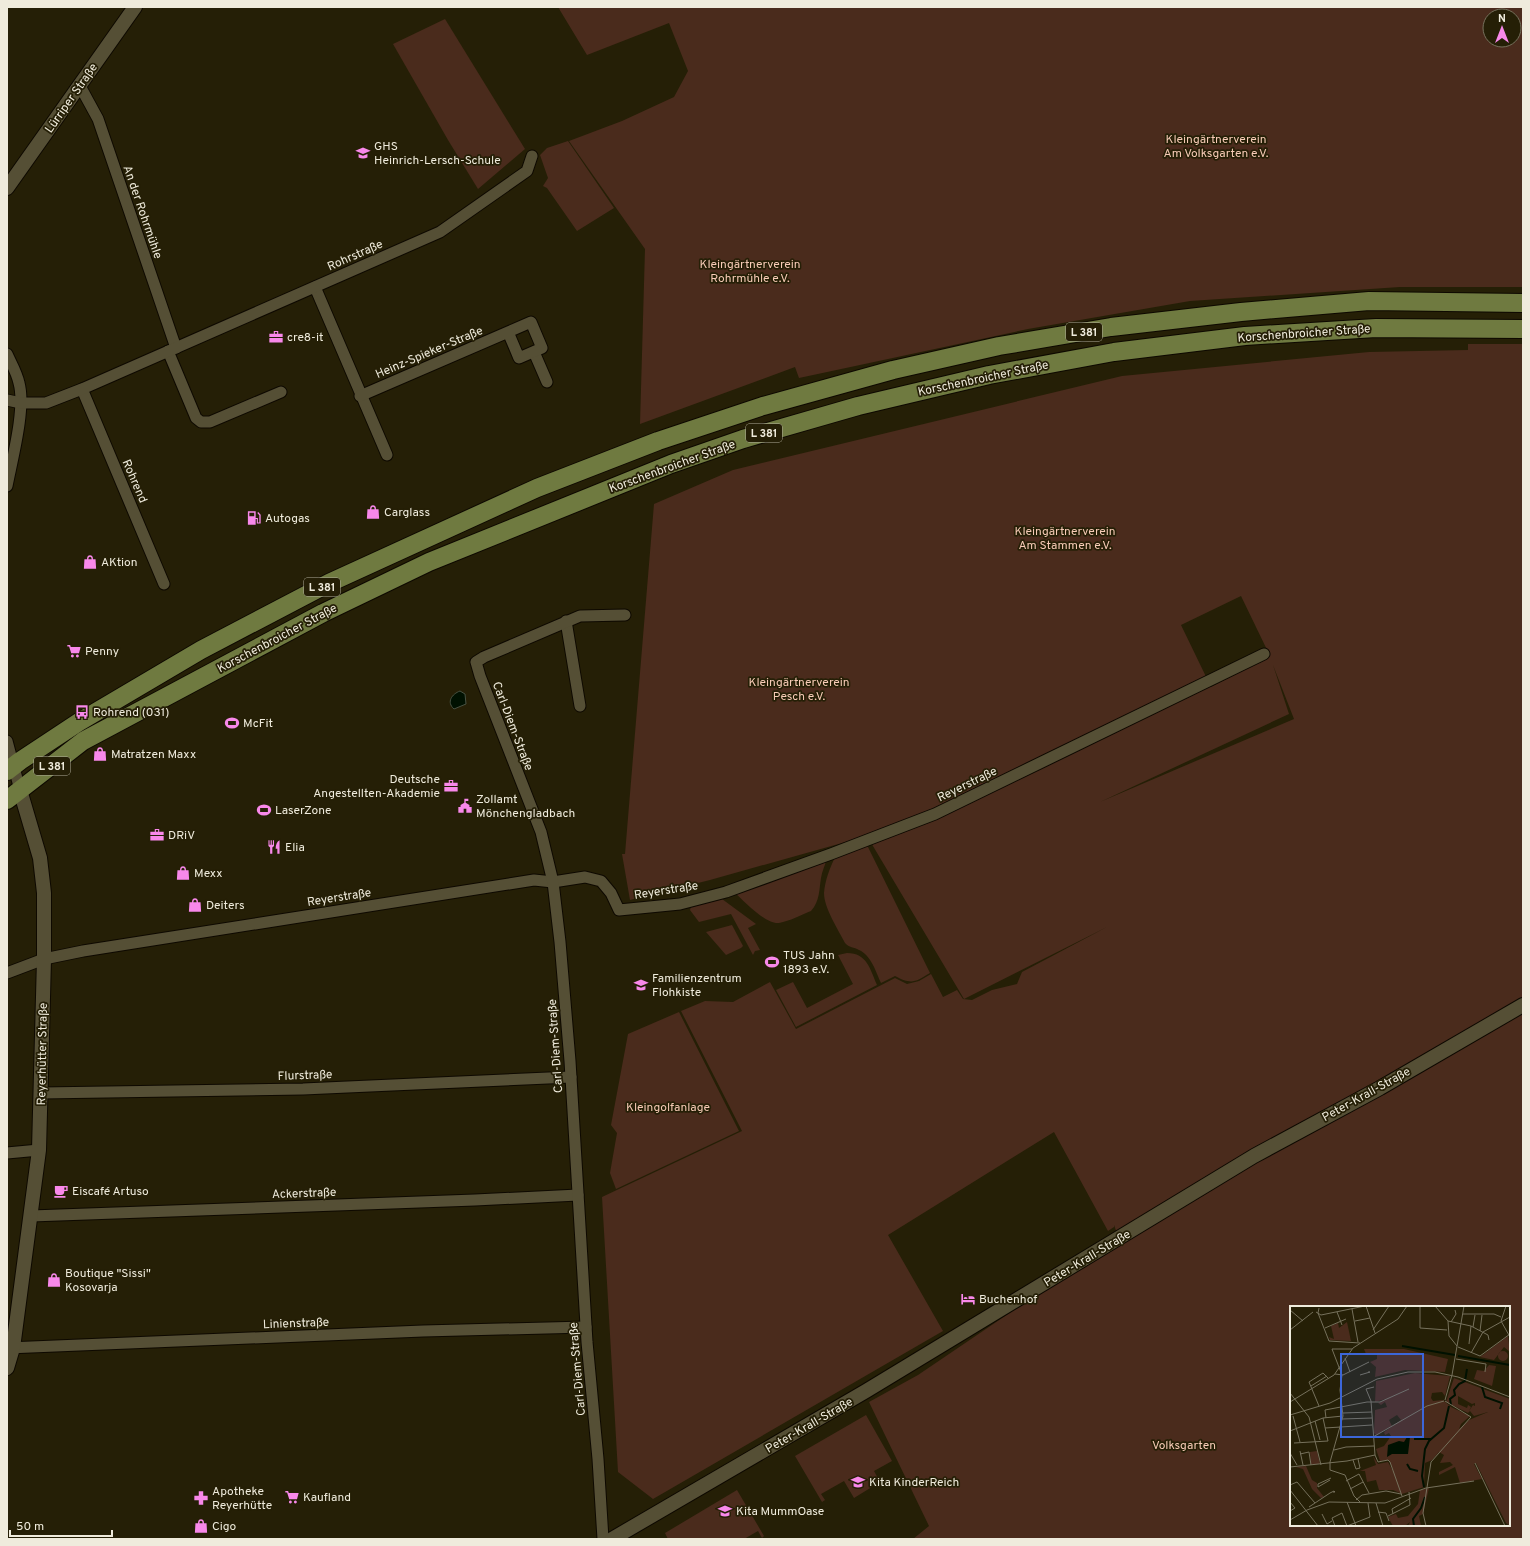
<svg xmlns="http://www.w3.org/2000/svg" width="1530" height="1546" font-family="Overpass,sans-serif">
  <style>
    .green { fill: #4a2b1c; fill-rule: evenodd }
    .water { fill: #001101; stroke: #485243 }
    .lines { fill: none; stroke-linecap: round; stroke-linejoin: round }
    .minor-casing { stroke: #0e0900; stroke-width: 13 }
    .tertiary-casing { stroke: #0e0900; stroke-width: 16 }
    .primary-casing { stroke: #0e0900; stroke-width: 20 }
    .minor { stroke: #554f35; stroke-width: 11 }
    .tertiary { stroke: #554f35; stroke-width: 14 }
    .primary { stroke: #6f7a40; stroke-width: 18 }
    .labels { text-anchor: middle; stroke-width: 3.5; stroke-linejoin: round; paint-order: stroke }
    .shield { fill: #251f06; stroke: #b2ae9c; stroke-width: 1 }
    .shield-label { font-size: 11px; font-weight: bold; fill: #efebdc }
    .street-label { font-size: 12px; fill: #efebdc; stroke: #251f06 }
    .park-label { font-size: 12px; fill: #f7cbb6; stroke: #251f06 }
    .poi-label { font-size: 12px; fill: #efebdc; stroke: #251f06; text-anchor: start }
    .inset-river { fill: none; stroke: #001101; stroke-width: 2 }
    .inset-road { fill: none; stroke: #76715c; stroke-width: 1 }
    .view { fill: #3c66d9; fill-opacity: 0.15; stroke: #3c66d9; stroke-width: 2 }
    .inset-edge { fill: none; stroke: #efebdc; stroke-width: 2 }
  </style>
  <rect width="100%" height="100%" fill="#251f06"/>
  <g class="green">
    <path d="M558,7h965v280h-123l-210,14 -162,28 -229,49 -4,-11 -155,57 5,-175 -76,-108 53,-20 52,-24 14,-26 -19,-48 -82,32zM1490,16h24v24h-24z"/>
    <path d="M445,19l80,130 -47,40 -30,-49 -55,-96z"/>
    <path d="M568,141l46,67 -37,23 -30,-43 -4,-2 5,-8 -8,-23 7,-7z"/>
    <path d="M1468,344h55v1195h-610l16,-13 -60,-124 49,-27 201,-136 -5,-14v2l-6,4 -54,-99 -166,103 55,96 -290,168 -35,-27 -16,-275 140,-66 -61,-120 24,-10 28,1 37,-20 26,47 99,-51 12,6 12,-3 12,-7 12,23 14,-7 6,9 9,1 20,-10 25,-6 5,-12 85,-45 -143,72 -97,-163 -157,44 -80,20 -8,-46h3l29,-350 79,-34 389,-94 247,-24 99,-2zM1241,596l29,60 -59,31 -30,-62zM1273,665l21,54 -194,83 189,-88zM1291,1307h218v218h-218z"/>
    <path d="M867,845l63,128c-15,9 -18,12 -35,3l-14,7c-5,-11 -10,-28 -22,-33 -5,-3 -10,-2 -14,-7 -7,-14 -21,-35 -21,-50 1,-13 6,-25 11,-36z"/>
    <path d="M827,859c-2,6 -5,12 -6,19 -2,12 -1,23 -10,33 -10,4 -21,10 -32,12 -13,2 -36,-23 -45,-31z"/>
    <path d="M722,899l34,25 -8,4 12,22 -5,1 -2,4 -22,-41 -32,8 -9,-12 1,-3z"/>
    <path d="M732,925l11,21 -2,2 -15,7 -20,-23z"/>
    <path d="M847,953c20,0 23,16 30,32l-81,42 -20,-37 17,-8 14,26 46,-24 -15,-29z"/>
    <path d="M679,1012l60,119 -123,58 -6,-16 7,-40 -6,-8 17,-91z"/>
    <path d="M866,1415l26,46 -18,10 6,11 -26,16 -10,-17 -23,13 4,6 -3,2 -27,-46z"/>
    <path d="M737,1490l27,46 -2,2 -4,-7 -14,8h-76l-3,-6z"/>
  </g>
  <path class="water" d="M460,691l5,3 1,10 -12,5c-8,-7 -2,-15 6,-18z"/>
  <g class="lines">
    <defs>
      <g id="minor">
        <path d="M80,86l18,33 78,229"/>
        <path d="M315,287l72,168"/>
        <path d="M168,351l28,67 5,4h9l71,-30"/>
        <path d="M534,352l13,30"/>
        <path d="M7,354c4,9 10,19 12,29 7,25 -7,77 -12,103"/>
        <path d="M82,389l82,195"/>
        <path d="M360,396l148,-64 11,26 23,-10 -11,-26 -23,10"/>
        <path d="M7,400l14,3h25l36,-14 358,-157 87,-61 5,-15"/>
        <path d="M566,621l14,85"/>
        <path d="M7,741l13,49"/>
        <path d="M7,973l37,-14 39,-8 451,-71 19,2 32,-5 16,4 10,12 8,17 61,-6 46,-12 105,-38 104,-40 329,-160"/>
        <path d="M41,1093l262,-4 268,-12"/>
        <path d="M7,1153l32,-3"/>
        <path d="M31,1216l444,-16 103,-5"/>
        <path d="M7,1348l416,-17 163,-4"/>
        <path d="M603,1539l-5,-80 -11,-117 -17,-281 -10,-119 -7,-60 -12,-50 -61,-156 -4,-14 8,-5 96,-41 45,-1"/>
      </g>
      <g id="tertiary">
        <path d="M7,188l128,-181"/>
        <path d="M7,1368l6,-20 26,-198 5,-191v-66l-4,-35 -20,-68"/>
        <path d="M612,1539l254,-148 388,-235 126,-68 143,-83"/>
      </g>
      <g id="primary">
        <path d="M7,771l13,-10 59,-39 122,-72 128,-67 208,-95 121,-47 105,-35 130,-36 106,-24 112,-19 130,-15 128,-11 154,2"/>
        <path d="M7,800l76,-59 240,-128 106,-51 242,-98 72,-25 115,-33 131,-31 125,-23 131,-16 131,-8 147,1"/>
      </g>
    </defs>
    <use href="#minor" class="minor-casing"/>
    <use href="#tertiary" class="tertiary-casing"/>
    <use href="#primary" class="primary-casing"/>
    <use href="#minor" class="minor"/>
    <use href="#tertiary" class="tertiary"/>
    <use href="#primary" class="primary"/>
  </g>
  <defs>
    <symbol id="school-bare" viewBox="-9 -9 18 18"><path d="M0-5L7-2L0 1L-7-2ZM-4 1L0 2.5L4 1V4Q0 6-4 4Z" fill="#f888ea" stroke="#251f06" stroke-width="2.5" paint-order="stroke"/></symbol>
    <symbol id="office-bare" viewBox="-9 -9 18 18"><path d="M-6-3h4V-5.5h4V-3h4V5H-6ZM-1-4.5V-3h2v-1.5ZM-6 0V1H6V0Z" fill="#f888ea" stroke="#251f06" stroke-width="2.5" paint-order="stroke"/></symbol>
    <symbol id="shop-bare" viewBox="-9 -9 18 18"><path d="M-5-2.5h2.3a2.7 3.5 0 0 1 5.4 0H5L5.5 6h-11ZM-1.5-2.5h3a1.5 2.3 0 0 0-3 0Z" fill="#f888ea" stroke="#251f06" stroke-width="2.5" paint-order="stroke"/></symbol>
    <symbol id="fuel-bare" viewBox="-9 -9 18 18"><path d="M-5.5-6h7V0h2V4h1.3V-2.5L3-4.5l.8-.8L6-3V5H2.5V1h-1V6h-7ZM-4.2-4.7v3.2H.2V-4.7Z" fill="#f888ea" stroke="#251f06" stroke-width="2.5" paint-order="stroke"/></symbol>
    <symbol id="supermarket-bare" viewBox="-9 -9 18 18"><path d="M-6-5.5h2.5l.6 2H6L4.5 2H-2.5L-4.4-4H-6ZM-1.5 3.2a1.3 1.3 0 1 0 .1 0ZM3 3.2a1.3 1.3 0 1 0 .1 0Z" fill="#f888ea" stroke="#251f06" stroke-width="2.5" paint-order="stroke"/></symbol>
    <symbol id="bus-bare" viewBox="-9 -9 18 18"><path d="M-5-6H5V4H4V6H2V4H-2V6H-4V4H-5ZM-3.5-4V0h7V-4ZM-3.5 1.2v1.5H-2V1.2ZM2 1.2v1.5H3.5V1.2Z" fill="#f888ea" stroke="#251f06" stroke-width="2.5" paint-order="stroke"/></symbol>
    <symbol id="stadium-bare" viewBox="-9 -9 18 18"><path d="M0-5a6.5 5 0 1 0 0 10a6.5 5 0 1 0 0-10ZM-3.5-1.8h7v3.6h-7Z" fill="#f888ea" stroke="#251f06" stroke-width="2.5" paint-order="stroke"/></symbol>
    <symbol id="civic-bare" viewBox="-9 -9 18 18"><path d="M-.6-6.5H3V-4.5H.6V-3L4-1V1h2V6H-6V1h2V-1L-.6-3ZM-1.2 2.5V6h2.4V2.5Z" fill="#f888ea" stroke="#251f06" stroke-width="2.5" paint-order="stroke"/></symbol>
    <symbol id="restaurant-bare" viewBox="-9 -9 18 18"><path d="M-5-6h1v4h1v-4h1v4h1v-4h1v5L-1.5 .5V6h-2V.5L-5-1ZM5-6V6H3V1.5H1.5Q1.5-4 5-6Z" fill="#f888ea" stroke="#251f06" stroke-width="2.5" paint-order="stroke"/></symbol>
    <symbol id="cafe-bare" viewBox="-9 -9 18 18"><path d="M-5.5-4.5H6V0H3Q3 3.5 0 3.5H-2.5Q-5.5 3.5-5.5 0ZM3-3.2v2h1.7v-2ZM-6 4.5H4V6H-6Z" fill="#f888ea" stroke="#251f06" stroke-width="2.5" paint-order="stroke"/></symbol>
    <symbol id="hotel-bare" viewBox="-9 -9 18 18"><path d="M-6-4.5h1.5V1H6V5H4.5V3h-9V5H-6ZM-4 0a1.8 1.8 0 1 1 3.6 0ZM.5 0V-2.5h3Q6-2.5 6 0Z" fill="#f888ea" stroke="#251f06" stroke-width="2.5" paint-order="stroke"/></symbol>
    <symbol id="pharmacy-bare" viewBox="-9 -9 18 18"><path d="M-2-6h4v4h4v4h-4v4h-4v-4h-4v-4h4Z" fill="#f888ea" stroke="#251f06" stroke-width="2.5" paint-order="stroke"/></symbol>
  </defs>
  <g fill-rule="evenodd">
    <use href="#school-bare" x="353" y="143" width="20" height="20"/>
    <use href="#office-bare" x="266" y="327" width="20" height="20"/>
    <use href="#shop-bare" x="363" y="502" width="20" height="20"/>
    <use href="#fuel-bare" x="244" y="508" width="20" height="20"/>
    <use href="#shop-bare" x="80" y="552" width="20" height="20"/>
    <use href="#supermarket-bare" x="64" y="641" width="20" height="20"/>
    <use href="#bus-bare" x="72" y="702" width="20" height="20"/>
    <use href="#stadium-bare" x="222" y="713" width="20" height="20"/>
    <use href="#shop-bare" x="90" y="744" width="20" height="20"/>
    <use href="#office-bare" x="441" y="776" width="20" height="20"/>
    <use href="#civic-bare" x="455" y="796" width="20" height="20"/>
    <use href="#stadium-bare" x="254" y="800" width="20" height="20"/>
    <use href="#office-bare" x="147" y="825" width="20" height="20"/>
    <use href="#restaurant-bare" x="264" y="837" width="20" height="20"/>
    <use href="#shop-bare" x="173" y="863" width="20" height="20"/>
    <use href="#shop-bare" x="185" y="895" width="20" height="20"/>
    <use href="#stadium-bare" x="762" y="952" width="20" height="20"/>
    <use href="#school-bare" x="631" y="975" width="20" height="20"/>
    <use href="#cafe-bare" x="51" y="1181" width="20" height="20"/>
    <use href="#shop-bare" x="44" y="1270" width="20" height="20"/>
    <use href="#hotel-bare" x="958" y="1289" width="20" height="20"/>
    <use href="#school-bare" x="848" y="1472" width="20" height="20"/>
    <use href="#supermarket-bare" x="282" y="1487" width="20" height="20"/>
    <use href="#pharmacy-bare" x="191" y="1488" width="20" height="20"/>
    <use href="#school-bare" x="715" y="1501" width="20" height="20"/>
    <use href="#shop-bare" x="191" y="1516" width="20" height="20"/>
  </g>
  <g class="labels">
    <g class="shield">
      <rect x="1066" y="323" width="36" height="18" rx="3"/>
      <rect x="746" y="424" width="36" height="18" rx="3"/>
      <rect x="304" y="578" width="36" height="18" rx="3"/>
      <rect x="34" y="757" width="36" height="18" rx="3"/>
    </g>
    <g class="shield-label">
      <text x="1084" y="336">L 381</text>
      <text x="764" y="437">L 381</text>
      <text x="322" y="591">L 381</text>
      <text x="52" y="770">L 381</text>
    </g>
    <g class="street-label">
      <text transform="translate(71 98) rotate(-55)" y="4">Lürriper Straße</text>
      <text transform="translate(143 212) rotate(71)" y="4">An der Rohrmühle</text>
      <text transform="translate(355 255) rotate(-24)" y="4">Rohrstraße</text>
      <text transform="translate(1304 333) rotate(-4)" y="4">Korschenbroicher Straße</text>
      <text transform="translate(429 352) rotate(-23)" y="4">Heinz-Spieker-Straße</text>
      <text transform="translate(983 378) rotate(-12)" y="4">Korschenbroicher Straße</text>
      <text transform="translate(672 466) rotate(-20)" y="4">Korschenbroicher Straße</text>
      <text transform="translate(135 481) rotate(67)" y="4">Rohrend</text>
      <text transform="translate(277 638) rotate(-28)" y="4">Korschenbroicher Straße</text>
      <text transform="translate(513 726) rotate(69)" y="4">Carl-Diem-Straße</text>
      <text transform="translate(967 784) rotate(-26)" y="4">Reyerstraße</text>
      <text transform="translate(666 890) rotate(-9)" y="4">Reyerstraße</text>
      <text transform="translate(339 897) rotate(-9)" y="4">Reyerstraße</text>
      <text transform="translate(555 1046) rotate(-94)" y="4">Carl-Diem-Straße</text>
      <text transform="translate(42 1054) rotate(-89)" y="4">Reyerhütter Straße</text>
      <text transform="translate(305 1075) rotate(-2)" y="4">Flurstraße</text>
      <text transform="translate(1366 1094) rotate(-29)" y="4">Peter-Krall-Straße</text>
      <text transform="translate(304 1193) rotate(-2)" y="4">Ackerstraße</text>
      <text transform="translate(1087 1258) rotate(-31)" y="4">Peter-Krall-Straße</text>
      <text transform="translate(296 1323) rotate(-2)" y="4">Linienstraße</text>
      <text transform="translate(577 1369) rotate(-95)" y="4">Carl-Diem-Straße</text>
      <text transform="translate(809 1425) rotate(-30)" y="4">Peter-Krall-Straße</text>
    </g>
    <g class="park-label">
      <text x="1216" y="143">Kleingärtnerverein<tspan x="1216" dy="14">Am Volksgarten e.V.</tspan></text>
      <text x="750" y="268">Kleingärtnerverein<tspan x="750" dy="14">Rohrmühle e.V.</tspan></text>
      <text x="1065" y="535">Kleingärtnerverein<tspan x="1065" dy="14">Am Stammen e.V.</tspan></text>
      <text x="799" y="686">Kleingärtnerverein<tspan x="799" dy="14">Pesch e.V.</tspan></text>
      <text x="668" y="1111">Kleingolfanlage</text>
      <text x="1184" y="1449">Volksgarten</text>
    </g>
    <g class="poi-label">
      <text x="374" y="150">GHS<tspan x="374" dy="14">Heinrich-Lersch-Schule</tspan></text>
      <text x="287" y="341">cre8-it</text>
      <text x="384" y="516">Carglass</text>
      <text x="265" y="522">Autogas</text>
      <text x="101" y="566">AKtion</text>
      <text x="85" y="655">Penny</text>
      <text x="93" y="716">Rohrend (031)</text>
      <text x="243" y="727">McFit</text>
      <text x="111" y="758">Matratzen Maxx</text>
      <text x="440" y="783" text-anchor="end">Deutsche<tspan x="440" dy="14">Angestellten-Akademie</tspan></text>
      <text x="476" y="803">Zollamt<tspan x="476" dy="14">Mönchengladbach</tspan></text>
      <text x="275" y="814">LaserZone</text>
      <text x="168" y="839">DRiV</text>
      <text x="285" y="851">Elia</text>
      <text x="194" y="877">Mexx</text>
      <text x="206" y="909">Deiters</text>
      <text x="783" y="959">TUS Jahn<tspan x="783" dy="14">1893 e.V.</tspan></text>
      <text x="652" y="982">Familienzentrum<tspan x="652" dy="14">Flohkiste</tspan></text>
      <text x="72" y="1195">Eiscafé Artuso</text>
      <text x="65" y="1277">Boutique "Sissi"<tspan x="65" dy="14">Kosovarja</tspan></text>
      <text x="979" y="1303">Buchenhof</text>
      <text x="869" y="1486">Kita KinderReich</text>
      <text x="212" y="1495">Apotheke<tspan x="212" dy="14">Reyerhütte</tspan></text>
      <text x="303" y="1501">Kaufland</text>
      <text x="736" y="1515">Kita MummOase</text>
      <text x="212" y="1530">Cigo</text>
    </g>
  </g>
  <g transform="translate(1290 1306)">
    <rect width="220" height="220" fill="#251f06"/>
    <path d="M57,16l4,19 -21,-1 -1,-3 5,2 -3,-13 7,-3 1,5zM218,30l2,16 -6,-5 -10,13 -14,-3zM74,43h40l44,10 -3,13 -40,-2 -30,7 1,-10 -6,-5 7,-3v-4l-11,-1zM208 50a5 5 0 1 1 10 0a5 5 0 1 1-10 0ZM199,59l7,1 -4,20 -18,-7 3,-9 7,1zM125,67l35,3 -5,20 -3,-4 -10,1 -1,5 2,3 10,-1 8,7 19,9 -9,8 -2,5 10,-9 19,-8 -14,4 -4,-5 -2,2 -22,-11 8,-24 56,21v127l-4,-3 -30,-60 -2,1 8,15 -22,4 -5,-16 -16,8v-3l14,-7 -3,-3 -10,1 4,-8 -5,-3 -7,8 -7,3 -1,24 -22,7 -9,-4h-14l-3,-10 -9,2 -2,-11h-5l16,-6 -3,-9 5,8 10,-2 6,11 -5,-13 -9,1 -4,-12 8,-3 7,-10 -2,-3 -4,2 -1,-3 17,-12 -4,-5 -8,5 3,6 -16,9 -2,-2 1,-23 12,-3 -2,-5 -4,3 -3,-2 8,-4 -11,3 1,-21zM168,90l14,8 3,-1v3l-2,-1 -4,6 2,-4 -3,-2 -1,3 -9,-4zM27,145l3,13h-9l-1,-12zM16,160l6,14 5,3v5l7,9 -3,1 -9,-9 -9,-20 -7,-2zM139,182l-6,26 -4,2 2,10h-13l2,-4 -5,4h-12l-5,-9 8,-3 2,4 10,-2 10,-12 2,-14z" fill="#4a2b1c" fill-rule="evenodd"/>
    <path d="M117,131h3l-2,17h-16l-5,3 1,-12 11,-4 5,1z" fill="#001101"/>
    <path class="inset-river" d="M112,40l53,9M168,50l52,9M192,81l3,10 17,6 -2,6M161,99l-1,-6 5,-4 -1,-5 5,-6 6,-3 2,-12M124,133h17M117,158l3,5 8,2M134,181l-2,-11 3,-27 4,-8 15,-13 5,-22M124,220l-1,-7 8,-11 4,-11"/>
    <path class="inset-road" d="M76,0l9,27M130,0v22l27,2M145,0l13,15 23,5 17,9 1,5M216,0l-5,15 9,16M29,2l-1,5 11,28 31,2M62,3l6,33M0,4l13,11M26,6l5,3 44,-9M47,6l5,13M173,8h31l7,3M65,15l15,-3M158,15l1,15 8,10M161,16l5,-8 -1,-4M183,21l2,-12M35,22l21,-9M0,24l23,-18M83,24l16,-24M190,25l2,-16M179,38l2,-18M168,41l22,9 30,-22M181,47l12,-21 27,-15M55,52l5,14M166,53l30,5 -1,8M45,68l8,1 26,-13M52,69l-2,15 3,26 -13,46v8l15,5 9,21 6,6M52,69l-10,-26h20M70,69l10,-3h-2M162,69l12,-69M21,80l16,-10M84,81l-8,2 5,12 4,54 3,7 10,-2 2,2 12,34M0,87l19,24 12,48M155,94l7,-25M0,96l44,-27 19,-27 45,-29 9,-13M29,100l-10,-24 14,-9 5,5M53,107l29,-1M0,109l40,-12 47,-24 31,-7h27l23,5 52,20M3,110l7,26M36,112l-1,-8 42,-8h13l29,-13M52,113l30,-1M25,115l5,19M35,122l47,-3M0,125l33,-13 20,-2M83,131l54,-31 17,-5M4,137l34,-2 -5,-23M44,144l12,-3 28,-1M10,145l3,14M0,147l7,12M10,148l9,-2 2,13M63,154l3,9 4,-1 -2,-9M185,157l30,63M0,161l57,-6 28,-6M56,175l13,-7 10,19M0,179l7,-3 18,21M28,181v-3l13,-6M28,181l12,-7M60,183l13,-7M0,184l28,36M66,194l6,-5 24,-4 15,3M0,196l5,6 -5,3M57,196l9,24M86,197l7,23M19,201l21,-14 4,-2 1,1h-2M88,206l8,1 3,8M32,208l5,10 5,-3M103,208l-1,-5 19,-11M98,210l22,-11 -1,-13M0,214l17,-10 22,-8 56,1 41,-15 48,-7M45,220l-3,-8 10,-5 5,13M57,220l23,-9 -2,-14M136,220l-3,-13 8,-51 40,-45 -26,-16"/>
    <path class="view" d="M51,48h82v83h-82z"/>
    <rect width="220" height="220" class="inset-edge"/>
  </g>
  <rect width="1530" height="1546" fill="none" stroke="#efebdc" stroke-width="16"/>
  <g transform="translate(1502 28)"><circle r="19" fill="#251f06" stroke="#76715c"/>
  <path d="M0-3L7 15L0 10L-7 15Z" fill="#f888ea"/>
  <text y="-6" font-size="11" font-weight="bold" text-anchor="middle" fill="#efebdc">N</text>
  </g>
  <path d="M10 1530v6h102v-6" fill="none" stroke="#efebdc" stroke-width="2"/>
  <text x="16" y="1530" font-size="12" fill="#efebdc" stroke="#251f06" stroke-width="3" paint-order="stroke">50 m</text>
</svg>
